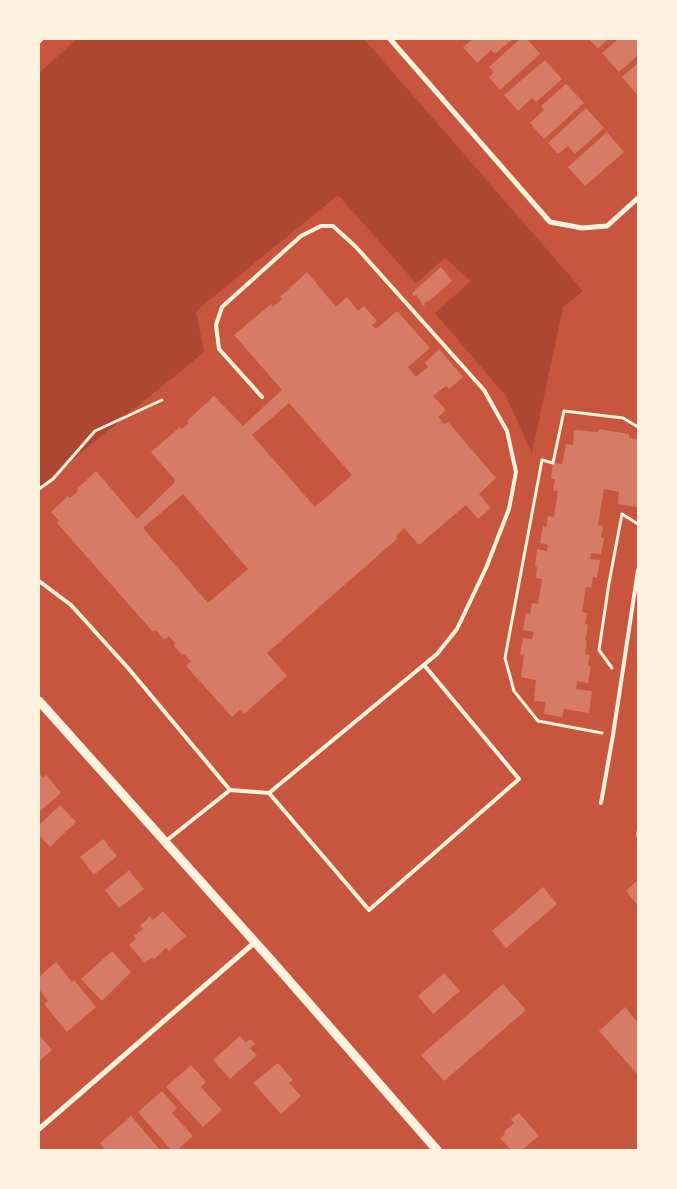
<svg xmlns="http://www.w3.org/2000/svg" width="677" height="1189" font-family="'PT Sans',sans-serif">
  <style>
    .green { fill: #ae4732 }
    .building { fill: #d67c66; fill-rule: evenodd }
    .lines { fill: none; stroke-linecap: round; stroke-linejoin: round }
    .path { stroke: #fff3e0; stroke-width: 3 }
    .service { stroke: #fff3e0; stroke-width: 4 }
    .minor { stroke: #fff3e0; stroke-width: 5 }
    .tertiary { stroke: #fff3e0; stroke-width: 9 }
  </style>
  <rect width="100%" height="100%" fill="#c8553d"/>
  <path class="green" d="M77,39h287l219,252 -20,16 -31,146 -26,-57 -71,-83 36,-32 -26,-23 -29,25 -78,-88 -142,116 8,41 -165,135v-414z"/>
  <g class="building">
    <path d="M473,39h40l-18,15 -4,-4 -14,13 -14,-16z"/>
    <path d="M520,39h7l13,15 -40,36 -11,-13 5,-5 -5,-5z"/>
    <path d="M589,39h19l-10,10z"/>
    <path d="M618,39h20v16l-19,17 -17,-19z"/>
    <path d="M545,60l17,19 -26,23 -4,-4 -14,13 -14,-16z"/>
    <path d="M638,63v33l-16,-19z"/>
    <path d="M566,84l18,19 -40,36 -14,-16 14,-13 -3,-4z"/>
    <path d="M586,108l18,20 -29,26 -7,-8 -10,8 -10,-11z"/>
    <path d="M607,132l17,20 -39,34 -17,-19z"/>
    <path d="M441,267l11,14 -24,21 -1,-1 -3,3 1,1 -1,1 -3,-2 1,-1 -6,-8 -2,1 -2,-3z"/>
    <path d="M307,272l29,35 11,-10 11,14 6,-5 13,15 -5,4 4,4 21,-18 33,37 -22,19 8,10 12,-10 -3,-4 14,-14 24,28 -14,12 -3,-3 -13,10 13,14 -8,7 6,7 4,-2 48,56 -17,16 12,14 -13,11 -12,-14 -47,40 -15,-17 -8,8 2,2 -131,115 20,23 -43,38 -4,-5 -8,8 -46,-51 5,-5 -7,-7 -2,1 -8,-9 1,-3 -6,-7 -5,4 -8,-10 -3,2 -96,-109 2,-3 -8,-8 17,-16 2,2 8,-7 -1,-2 19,-18 41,48 37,-36 1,-3 -24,-28 29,-25 1,2 8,-5 -2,-3 27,-25 29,30 39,-36 -48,-55 37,-31 2,3 9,-8 -2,-2zM289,403l63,72 -37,32 -63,-72zM183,494l65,75 -40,34 -65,-75z"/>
    <path d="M599,429l30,5v4l9,1v68l-20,-3 1,-12 -15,-3 -6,36 5,1 -2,11 3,1 -3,16 -10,-1 -1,6 10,1 -3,18 -4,-1 -2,11 -5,-1 -4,25 5,1 -2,11 3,1 -3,15 2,1 -2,13 5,1 -2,11h3l-3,17 -11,-2 -1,8 16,2 -3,22 -25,-4 -2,8 -18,-3 2,-12 -12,-1 2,-21 -15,-3 3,-22 -4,-1 3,-16 9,1 2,-7 -11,-2 3,-17 4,1 2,-11 6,1 4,-25 -6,-1 1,-11h-2l2,-18 10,2 1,-6 -8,-2 3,-17 3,1 2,-11 6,1 4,-26 -5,-1 2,-11h-4l2,-16 9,1 4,-20 7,1 1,-15 24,2z"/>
    <path d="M39,773l4,5 3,-3 15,18 -22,19z"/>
    <path d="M60,805l16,17 -26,25 -11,-12v-10z"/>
    <path d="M103,839l14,17 -23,19 -14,-18z"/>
    <path d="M129,870l15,19 -25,19 -14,-18z"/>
    <path d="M638,880v26l-12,-15z"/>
    <path d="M543,887l14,17 -51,44 -14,-17z"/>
    <path d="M163,911l23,25 -17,15 -3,-3 -12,11 -2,-2 -7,6 -16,-18 7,-6 -2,-3 9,-7 -3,-3 10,-10 3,4z"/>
    <path d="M112,951l19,21 -29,29 -21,-22z"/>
    <path d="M56,962l16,20 2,-2 22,27 -29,25 -23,-28 4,-3 -9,-12v-12z"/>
    <path d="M444,973l16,18 -27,23 -15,-18z"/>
    <path d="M503,984l23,26 -82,71 -23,-26z"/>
    <path d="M625,1007l13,16v52l-39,-44z"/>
    <path d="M39,1035l13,15 -13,11z"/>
    <path d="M240,1036l6,7 4,-4 5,5 -5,4 7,7 -27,24 -17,-19z"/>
    <path d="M278,1063l15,17 -4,3 12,13 -20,18 -28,-31z"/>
    <path d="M191,1065l15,17 -5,5 21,23 -19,17 -37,-40z"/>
    <path d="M162,1091l15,17 -5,5 21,23 -16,14h-6l-33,-38z"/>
    <path d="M519,1113l20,23 -17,14h-11l-11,-12 5,-4 -1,-2 10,-9 -3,-4z"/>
    <path d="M131,1116l29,34h-33v-1l-2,1h-20l-5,-7z"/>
  </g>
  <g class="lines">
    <g class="path">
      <path d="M39,489l14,-10 42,-48 67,-31"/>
      <path d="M612,668l-13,-18 10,-67 13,-69 16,10"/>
      <path d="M602,733l-64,-12 -24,-30 -9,-33 37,-198 11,3 11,-52 59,7 15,9"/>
      <path d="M638,832v4"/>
    </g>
    <g class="service">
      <path d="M39,581l32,24 57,63 102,122 39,3 168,-139 20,-25 29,-61 23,-59 7,-37 -9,-41 -23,-41 -128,-143 -23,-21h-12l-20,10 -79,71 -6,18 3,24 43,48"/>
      <path d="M269,793l100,117 150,-131 -95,-114"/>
      <path d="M601,803l12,-68 25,-165"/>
      <path d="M166,841l64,-51"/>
    </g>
    <g class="minor">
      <path d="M390,39l160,183 32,6 25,-2 31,-28"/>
      <path d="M39,41l2,-2"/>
      <path d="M39,1129l215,-186"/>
    </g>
    <path class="tertiary" d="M39,701l233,260 165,189"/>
  </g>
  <rect width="677" height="1189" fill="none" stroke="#fff3e0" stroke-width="80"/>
</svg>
